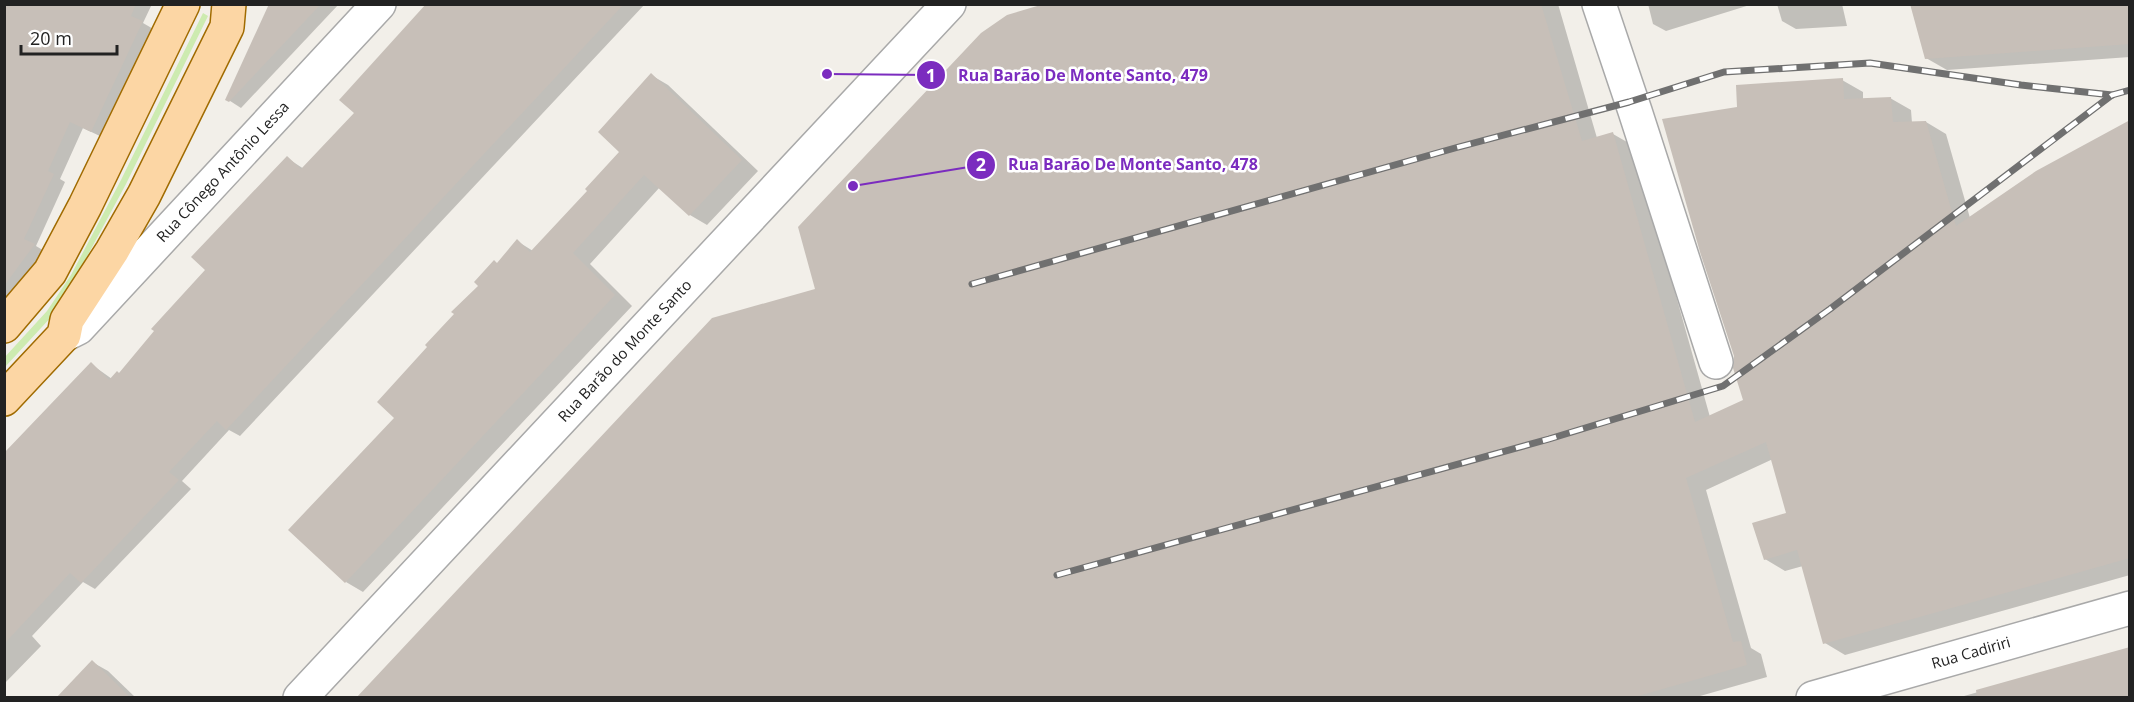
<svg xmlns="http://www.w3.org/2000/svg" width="2134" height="702" font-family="'Open Sans',sans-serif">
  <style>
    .grass { fill: #cdebb0 }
    .shadow { fill: #0003 }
    .building { fill: #c7bfb8 }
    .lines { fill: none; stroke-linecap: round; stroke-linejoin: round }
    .minor-casing { stroke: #a9a9a9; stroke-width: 36 }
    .major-casing { stroke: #a06b00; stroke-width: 36 }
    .minor { stroke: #fff; stroke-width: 33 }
    .major { stroke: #fcd6a4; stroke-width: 33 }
    .rail-casing { stroke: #707070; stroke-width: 7 }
    .rail { stroke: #fff; stroke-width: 4.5; stroke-dasharray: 14; stroke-linecap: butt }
    .labels { text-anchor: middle; stroke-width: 5; stroke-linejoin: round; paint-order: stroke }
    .street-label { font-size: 15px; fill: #222; stroke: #fff }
    .leader { fill: none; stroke: #7b2cbf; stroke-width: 2 }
    .callout-dot { fill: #7b2cbf; stroke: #fff; stroke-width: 2 }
    .mark-label { font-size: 18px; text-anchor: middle; font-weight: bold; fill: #fff }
    .callout-label { font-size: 16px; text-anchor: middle; font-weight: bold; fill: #7b2cbf; stroke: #fff; stroke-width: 5; stroke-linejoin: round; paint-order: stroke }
  </style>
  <rect width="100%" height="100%" fill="#f2efe9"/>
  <path class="grass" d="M203,13l5,3 -82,168 -50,93 -23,38 -48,52 -1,-9 43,-47 24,-36 50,-95z"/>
  <g class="shadow">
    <path d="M4,4h148l-9,19 12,7 -51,108 -21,-10 -23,51 5,3 -29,64 10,6 -42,51z"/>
    <path d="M271,4h68l-98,104 -14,-9z"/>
    <path d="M430,4h215l-405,432 -11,-6 -47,51 9,8 -96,100 -12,-7 -51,54 9,10 -37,38v-228l87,-92 21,15 8,-4 87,-105 80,-112 17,11 52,-56z"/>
    <path d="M1050,4h508l39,134 16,-4 21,12 76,271 34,-16 -6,-292 104,-29 21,12v7l27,-1 21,12 1,13 14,-1 20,12 24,84 160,-96v453l-285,80 -20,-12 -22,-77 -18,5 -20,-12 23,-45 -15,-55 -67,31 45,158 10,6 6,23 -74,21h-1335l459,-408z"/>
    <path d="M1648,4h105l-87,27 -13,-7z"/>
    <path d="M1777,4h65l5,22 -51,3 -14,-8z"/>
    <path d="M2130,4v53l-183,13 -21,-12z"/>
    <path d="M651,75l17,10 90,86 -51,54 -17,-10 -30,-28 -70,77 42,42 -269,286 -17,-10 51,-164 33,-72 87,-105 16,10 56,-60 32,-39z"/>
    <path d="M2130,649v49h-173z"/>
    <path d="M92,662l16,9 28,27h-78z"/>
  </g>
  <g class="building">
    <path d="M4,4h132l-5,12 12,5 -52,111 -21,-10 -22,49 6,3 -30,65 11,5 -31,42z"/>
    <path d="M269,4h52l-92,98 -4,-2z"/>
    <path d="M426,4h198l-398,426 -9,-9 -48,51 10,8 -98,103 -11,-10 -66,71v-191l87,-91 18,18 8,-9 2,2 35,-42 -3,-2 54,-59 -14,-13 96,-101 14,13 53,-56 -15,-13z"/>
    <path d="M1044,4h497l41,137 31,-9 82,290 48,-22 -10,-32 1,-12 -34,-104 -38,-133 75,-12 -1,-22 107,-7 1,21 47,-2 2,25 33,-1 30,105 80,-55 94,-51v438l-307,86 -26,-94 -33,10 -12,-37 34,-10 -20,-71 -80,36 47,164 8,-1 6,24 -116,33h-1275l356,-380 103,-29 -17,-62 183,-194 26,-18z"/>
    <path d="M1910,4h220v40l-205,15z"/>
    <path d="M651,73l91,87 -53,56 -45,-41 -71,78 42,42 -270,288 -57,-53 106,-112 -17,-16 50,-55 -2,-2 29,-31 -3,-2 27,-26 -4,-4 20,-22 3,3 20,-24 13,13 57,-61 -2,-2 34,-37 -21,-20z"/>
    <path d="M2130,647v51h-153l-1,-8z"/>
    <path d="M92,660l39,38h-75z"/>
  </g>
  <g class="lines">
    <defs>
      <g id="minor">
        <path d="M1599,4l36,107 81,251"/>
        <path d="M64,335l14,-7 301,-324"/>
        <path d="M300,698l649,-694"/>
        <path d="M1813,698l317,-90"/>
      </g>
      <g id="major">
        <path d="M4,326l46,-54 35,-66 98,-202"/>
        <path d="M4,399l60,-64 3,-15 45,-69 32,-56 83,-168 2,-23"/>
      </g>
    </defs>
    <use href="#minor" class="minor-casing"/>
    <use href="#major" class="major-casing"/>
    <use href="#minor" class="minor"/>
    <use href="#major" class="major"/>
    <defs>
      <g id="rail">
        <path d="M972,284l483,-136 174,-46 95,-30 146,-9 151,22 91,10"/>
        <path d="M1057,575l492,-136 174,-53 107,-77 282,-214 18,-5"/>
      </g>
    </defs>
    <use href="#rail" class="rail-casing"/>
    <use href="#rail" class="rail"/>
  </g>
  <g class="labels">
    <g class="street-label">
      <text transform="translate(223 172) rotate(-47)" y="5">Rua Cônego Antônio Lessa</text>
      <text transform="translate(625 351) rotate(-47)" y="5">Rua Barão do Monte Santo</text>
      <text transform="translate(1971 653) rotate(-16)" y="5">Rua Cadiriri</text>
    </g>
  </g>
  <path class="leader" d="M827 74L931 75M853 186L981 165"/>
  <g class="callout-dot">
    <circle cx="827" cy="74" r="6"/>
    <circle cx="853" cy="186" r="6"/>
    <circle cx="931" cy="75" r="15"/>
    <circle cx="981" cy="165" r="15"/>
  </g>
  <g class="mark-label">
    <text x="931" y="82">1</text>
    <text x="981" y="171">2</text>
  </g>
  <g class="callout-label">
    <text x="1083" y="81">Rua Barão De Monte Santo, 479</text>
    <text x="1133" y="170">Rua Barão De Monte Santo, 478</text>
  </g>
  <rect width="2134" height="702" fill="none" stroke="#222222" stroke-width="12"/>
  <path d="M21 45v9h96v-9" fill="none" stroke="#222222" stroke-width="3"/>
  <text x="30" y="45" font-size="18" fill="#222222" stroke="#ffffff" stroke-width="4.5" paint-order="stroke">20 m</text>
</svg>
